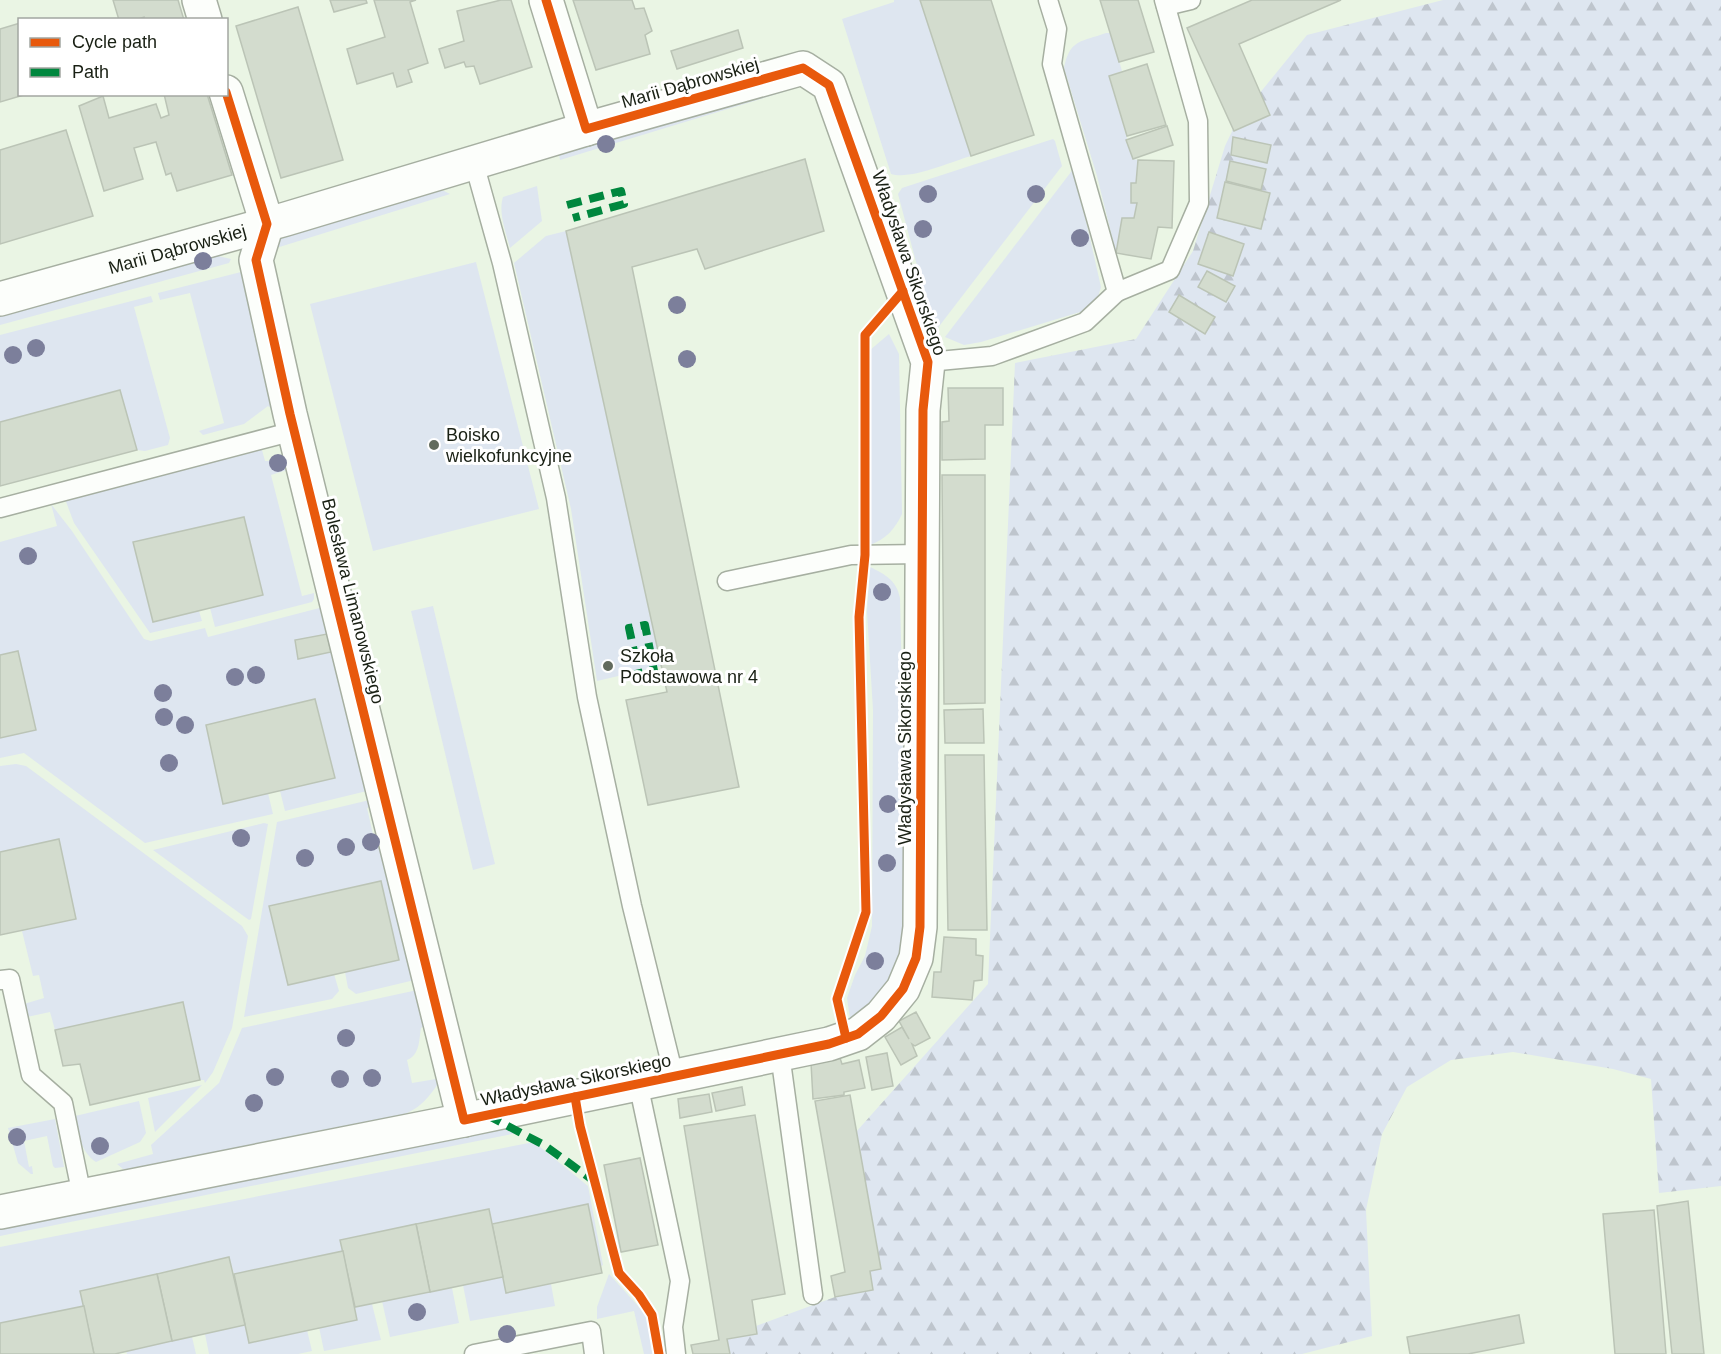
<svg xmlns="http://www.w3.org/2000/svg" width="1721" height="1354" font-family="Arial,sans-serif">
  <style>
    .grass { fill: #dee6f0 }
    .forest { fill: url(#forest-firs) }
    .building { fill: #d3dcce; stroke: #bbc4b6; stroke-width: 1.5 }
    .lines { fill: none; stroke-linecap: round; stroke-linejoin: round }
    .service-casing { stroke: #a6afa1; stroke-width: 21 }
    .minor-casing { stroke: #a6afa1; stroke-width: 36 }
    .service { stroke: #fcfefb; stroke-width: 18 }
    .minor { stroke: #fcfefb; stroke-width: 33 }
    .quiet { stroke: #00873e; stroke-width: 8; stroke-dasharray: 15 8; stroke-linecap: butt }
    .cycleway-casing { stroke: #fff; stroke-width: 13 }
    .cycleway { stroke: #e8590c; stroke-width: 9 }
    .tree { fill: #7c7f9b }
    .poi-dot { fill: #626b5d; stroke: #fff; stroke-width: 2 }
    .labels { text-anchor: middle; stroke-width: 6; stroke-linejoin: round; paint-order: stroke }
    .street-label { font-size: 18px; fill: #192014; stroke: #fff }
    .poi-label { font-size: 18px; fill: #192014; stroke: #fff; text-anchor: start }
  </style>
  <defs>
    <pattern id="forest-firs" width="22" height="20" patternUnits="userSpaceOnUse" patternTransform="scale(1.5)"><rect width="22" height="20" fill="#dee6f0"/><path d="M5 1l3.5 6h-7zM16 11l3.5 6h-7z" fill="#bec5cd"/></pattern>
  </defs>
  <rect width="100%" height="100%" fill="#eaf5e4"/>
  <g class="grass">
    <path d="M894,0h26l51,156c-21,6 -60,24 -80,18l-49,-155 52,-17z"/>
    <path d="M1106,33h5l11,38 -13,5 24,83 5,1 -2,23 -5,1v19h6l-3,15h-12l-6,35 -19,-77 -33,-108c6,-29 17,-26 42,-35z"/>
    <path d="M785,79l18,7 -243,74 -2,-11z"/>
    <path d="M1053,139l2,2 7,25 -125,163 -13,-37 -26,-98 4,-6z"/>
    <path d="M1074,168l27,119 -4,13 -7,9 -109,33 -17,3 -19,-8z"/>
    <path d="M537,186l5,35 -32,27c-4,-16 -12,-35 -7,-51z"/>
    <path d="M422,191h22l6,3 -177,55 10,-16z"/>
    <path d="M566,231l95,435 -64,15 -26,-172 -57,-246 32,-27z"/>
    <path d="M209,254l22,5 -2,4 -229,62v-17z"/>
    <path d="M476,262l63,247 -166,42 -63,-247z"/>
    <path d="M245,271l28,139 -5,-4 -24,18 -41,11 -4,-4 25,-8 -34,-130 -30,7 -2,-7z"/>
    <path d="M151,296l2,6 -19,5 36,131 -2,7 -23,6 -8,-1 -17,-60 -120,32v-87z"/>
    <path d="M889,334l10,20 3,160c-7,15 -16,25 -32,31l-1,-194z"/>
    <path d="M262,450l3,11c10,0 22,-3 25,8l-19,6 31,121 12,-3v6l-2,3 -97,25 -5,-19 53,-13 -20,-78 -110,26 20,79 46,-11 3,10 -52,12 -76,-110 -9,-24 179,-47z"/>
    <path d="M51,504l21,27 72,108 7,2 54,-13 3,9 123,-32 44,184 -90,22 -5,-20 55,-14 -20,-78 -109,26 17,78 45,-10 5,21 -128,29 -121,-90 -24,5v-20l36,-8 -18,-79 -18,4v-113l57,-16z"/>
    <path d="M870,567c15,7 27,14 30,31l5,211 1,129 -13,35 -15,22 -17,17 -11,7 -3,-21 8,-23 10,-19 7,-30 1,-216 -6,-98z"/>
    <path d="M433,606l62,258 -22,6 -62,-259z"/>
    <path d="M16,764l10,2 216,160 6,10 -16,92 -19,44 -8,11 -1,-3h-4l-18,-78 -127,28 -5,-18 -23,5 -3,-13 20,-6 -5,-23 -6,1 -11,-45 54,-13 -17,-79 -59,13v-86z"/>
    <path d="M378,798l2,4 -13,6 8,35 18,13 30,122 -67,16 -8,-6 -3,-16 53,-13 -18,-78 -111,25 65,68 5,17 -7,8 -88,18 33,-195z"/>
    <path d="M264,823l4,1 -17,95 -2,1 -96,-70z"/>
    <path d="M422,989l7,34 -8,5c-2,12 -1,27 -14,32l5,23 30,-5c-13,19 -21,31 -43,38l-264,53h-12l-6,-5 36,-10 -2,-9 68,-62 23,-55z"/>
    <path d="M202,1085l-47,47 -7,-34z"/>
    <path d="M139,1101l7,32 -6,9 -44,20c-16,-11 -17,-27 -21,-46z"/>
    <path d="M55,1119l9,48 -9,1 -2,-2 -6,-30 -23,5 5,26 3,-1 1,8h-2l-13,-11 -10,-35z"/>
    <path d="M503,1126l14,7 -517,103v-12z"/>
    <path d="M534,1142l54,44 15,79 -2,1 -13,-62 -96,20 -3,-15 -148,31 2,11 -109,23 -5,-17 -149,34 4,15 -84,17v-76z"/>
    <path d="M609,1274l39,43 6,37h-10l-10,-43 -37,8v-12z"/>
    <path d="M503,1277l48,7 4,22 -85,15 -7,-36z"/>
    <path d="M452,1288l7,35 -69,14 -8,-36z"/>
    <path d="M372,1304l9,36 -57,11 -5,-24 38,-7 -2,-13z"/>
    <path d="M245,1325l4,17 58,-12 5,21 -14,3h-89l-4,-20z"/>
    <path d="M192,1337l4,17h-69l-1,-3z"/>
  </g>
  <path class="forest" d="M1443,0h278v1186l-62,7 -8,-114 -38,-10 -100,-17 -62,8 -44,27 -25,47 -16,76 6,126 -70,18h-572l-3,-15 30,-5 -1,-8 79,-29 38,-7 -3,-19 11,-2 -25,-137 132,-148 27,-621 121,-24 57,-88 32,-105 12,-25 70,-86z"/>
  <g class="building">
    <path d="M113,0h65l6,20h-40v-3l-8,3h-17z"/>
    <path d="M330,0h36l1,3 -33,9z"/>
    <path d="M374,0h42l-6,2 18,61 -20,7 4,12 -15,5 -4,-14 -36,11 -10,-35 38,-12z"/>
    <path d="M501,0h10l21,67 -52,17 -6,-18 -8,1 -2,-5 -19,6 -6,-19 25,-8 -7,-30z"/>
    <path d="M573,0h59l3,9 9,-1 8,23 -7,4 5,19 -54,16z"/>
    <path d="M920,0h71l43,135 -63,21z"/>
    <path d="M1100,0h38l16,52 -35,10z"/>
    <path d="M1252,0h89l-102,44 31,71 -36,16 -47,-103z"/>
    <path d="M298,7l45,153 -62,18 -45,-152z"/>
    <path d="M20,23v71h7l-27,8v-73z"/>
    <path d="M738,30l5,18 -66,21 -6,-18z"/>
    <path d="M1147,64l19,61 -39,11 -18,-60z"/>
    <path d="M164,94h43l25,81 -55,16 -6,-18 -5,2 -10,-33 -22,6 9,31 -39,12 -25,-85 24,-10 6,22 47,-14 5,14 8,-3z"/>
    <path d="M1167,126l6,19 -40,14 -7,-19z"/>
    <path d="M66,130l27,86 -93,28v-94z"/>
    <path d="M1233,137l38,8 -4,18 -36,-8z"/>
    <path d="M805,159l19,72 -119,38 -8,-20 -65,18 107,520 -91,18 -22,-105 41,-8 -101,-461z"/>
    <path d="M1138,160l36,1 -2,67 -14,-1 -7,32 -35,-6 6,-35h12l3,-15h-6v-20h5z"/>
    <path d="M1230,161l36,8 -5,21 -35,-9z"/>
    <path d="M1225,182l45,11 -9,36 -44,-11z"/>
    <path d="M1209,232l35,12 -11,32 -35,-12z"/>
    <path d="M1207,271l28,15 -9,16 -28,-15z"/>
    <path d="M1179,295l36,22 -10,17 -36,-22z"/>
    <path d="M948,388h55v37h-18v34l-43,1v-38l7,-1z"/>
    <path d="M120,390l17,60 -137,36v-64z"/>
    <path d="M942,475h43v228l-41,1z"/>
    <path d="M244,517l19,78 -110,27 -20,-80z"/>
    <path d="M327,634l4,18 -33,7 -3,-19z"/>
    <path d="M18,651l18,79 -36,8v-83z"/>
    <path d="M315,699l20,79 -112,26 -17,-79z"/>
    <path d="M983,709l1,34h-39l-1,-33z"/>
    <path d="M945,755h39l3,175h-39z"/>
    <path d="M59,839l17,80 -76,16v-83z"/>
    <path d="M381,881l18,79 -111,25 -19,-79z"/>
    <path d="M944,937l32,2v16l7,1 -1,24 -8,1 -2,19 -40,-3 2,-25h7z"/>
    <path d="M183,1002l17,78 -110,25 -10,-41 -17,2 -8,-36z"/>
    <path d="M916,1012l14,26 -15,8 -3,-2 5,12 -16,9 -16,-28 17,-10 7,12 -10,-18z"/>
    <path d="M887,1053l6,33 -21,4 -6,-33z"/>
    <path d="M840,1058l2,6 17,-4 6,28 -21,4v3l-31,4 -2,-36z"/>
    <path d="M742,1087l3,18 -29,6 -4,-18z"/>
    <path d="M709,1094l3,18 -32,6 -2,-19z"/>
    <path d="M850,1095l31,174 -11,2 3,19 -38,7 -4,-21 14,-4 -30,-171z"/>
    <path d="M755,1115l30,179 -33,6 5,34 -30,5 3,15h-37l-2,-9 28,-5 -35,-214z"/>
    <path d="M640,1158l18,87 -37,7 -17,-87z"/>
    <path d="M1688,1201l16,153h-32l-15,-148z"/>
    <path d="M588,1204l14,69 -96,20 -14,-69z"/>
    <path d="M489,1209l14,68 -73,15 -14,-68z"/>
    <path d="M1654,1210l12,144h-51l-12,-140z"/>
    <path d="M416,1224l14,68 -75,15 -15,-67z"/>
    <path d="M343,1251l14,69 -108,23 -15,-69z"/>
    <path d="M229,1257l16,68 -73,16 -15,-67z"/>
    <path d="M157,1274l15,67 -57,13h-21l-14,-63z"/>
    <path d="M84,1306l10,48h-94v-31z"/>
    <path d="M1519,1315l5,28 -56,11h-58l-3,-17z"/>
  </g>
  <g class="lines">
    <defs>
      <g id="service">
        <path d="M1166,6l25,-6"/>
        <path d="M474,163l28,100 54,235 31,199 45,209 42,170"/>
        <path d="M1117,292l53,-22 29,-67 -1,-82 -34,-121"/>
        <path d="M928,362l64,-6 93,-34 32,-30 -65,-228 5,-35 -9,-29"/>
        <path d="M0,508l294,-77"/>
        <path d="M727,581l124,-26 71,-1"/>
        <path d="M0,980l10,-1 21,96 32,28 19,93"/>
        <path d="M780,1054l33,241"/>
        <path d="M638,1083l42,198 -7,46 3,27"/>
        <path d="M474,1354l117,-23 3,23"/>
      </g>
      <g id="minor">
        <path d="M199,0l6,20"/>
        <path d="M546,0l40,129"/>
        <path d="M226,92l41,132 -11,36 34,154 174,706"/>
        <path id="s1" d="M0,299l286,-80 300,-90 217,-61 26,17 99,277 -5,48 -3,517 -4,31 -13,31 -22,27 -23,18 -29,10 -365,76 -464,92"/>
      </g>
    </defs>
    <use href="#service" class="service-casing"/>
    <use href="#minor" class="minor-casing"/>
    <use href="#service" class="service"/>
    <use href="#minor" class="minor"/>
    <g class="quiet">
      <path d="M567,205l54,-14 3,13 -51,14"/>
      <path d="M641,684l-12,-56 16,-3 11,56"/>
      <path d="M487,1115l57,30 50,36"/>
    </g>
    <defs>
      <g id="cycleway">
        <path d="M226,92l41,132 -11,36 34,154 174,706 365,-76 29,-10 23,-18 22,-27 13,-31 4,-31 3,-517 5,-48 -99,-277 -26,-17 -217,61 -40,-129"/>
        <path d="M846,1038l-9,-39 29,-87 -7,-295 6,-62v-220l38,-44"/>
        <path d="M575,1097l5,29 39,147 20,22 13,20 7,39"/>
      </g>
    </defs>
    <use href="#cycleway" class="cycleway-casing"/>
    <use href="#cycleway" class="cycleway"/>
  </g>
  <g class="tree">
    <circle cx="606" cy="144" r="9"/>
    <circle cx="928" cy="194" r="9"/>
    <circle cx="1036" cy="194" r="9"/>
    <circle cx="923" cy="229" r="9"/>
    <circle cx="1080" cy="238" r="9"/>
    <circle cx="203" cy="261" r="9"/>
    <circle cx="677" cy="305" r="9"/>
    <circle cx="36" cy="348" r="9"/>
    <circle cx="13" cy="355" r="9"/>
    <circle cx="687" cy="359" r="9"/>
    <circle cx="278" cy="463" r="9"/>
    <circle cx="28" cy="556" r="9"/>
    <circle cx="882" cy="592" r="9"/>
    <circle cx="256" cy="675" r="9"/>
    <circle cx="235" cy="677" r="9"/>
    <circle cx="163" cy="693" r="9"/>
    <circle cx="164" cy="717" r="9"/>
    <circle cx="185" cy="725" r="9"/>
    <circle cx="169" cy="763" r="9"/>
    <circle cx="888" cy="804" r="9"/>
    <circle cx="241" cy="838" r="9"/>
    <circle cx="371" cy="842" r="9"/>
    <circle cx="346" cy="847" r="9"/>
    <circle cx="305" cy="858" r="9"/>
    <circle cx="887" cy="863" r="9"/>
    <circle cx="875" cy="961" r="9"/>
    <circle cx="346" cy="1038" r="9"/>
    <circle cx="275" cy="1077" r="9"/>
    <circle cx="372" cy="1078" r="9"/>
    <circle cx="340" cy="1079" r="9"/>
    <circle cx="254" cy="1103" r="9"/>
    <circle cx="17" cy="1137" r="9"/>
    <circle cx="100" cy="1146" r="9"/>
    <circle cx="417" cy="1312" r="9"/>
    <circle cx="507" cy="1334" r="9"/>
  </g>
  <g class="poi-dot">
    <circle cx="434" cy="445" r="6"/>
    <circle cx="608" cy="666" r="6"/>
  </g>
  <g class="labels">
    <g class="street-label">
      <text transform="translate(690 83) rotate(-16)" y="6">Marii Dąbrowskiej</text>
      <text dy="6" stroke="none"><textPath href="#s1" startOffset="184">Marii Dąbrowskiej</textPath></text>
      <text transform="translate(909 263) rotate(71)" y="6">Władysława Sikorskiego</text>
      <text transform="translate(353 601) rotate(76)" y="6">Bolesława Limanowskiego</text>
      <text transform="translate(905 748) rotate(-90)" y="6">Władysława Sikorskiego</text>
      <text transform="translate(576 1080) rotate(-12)" y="6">Władysława Sikorskiego</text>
    </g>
    <g class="poi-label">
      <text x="446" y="441">Boisko<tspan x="446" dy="21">wielkofunkcyjne</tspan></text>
      <text x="620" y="662">Szkoła<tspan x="620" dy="21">Podstawowa nr 4</tspan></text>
    </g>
  </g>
  <rect x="18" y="18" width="210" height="78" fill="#ffffff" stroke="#a3a6a1" stroke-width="1.5"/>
  <rect x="30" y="38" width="30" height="9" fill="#e8590c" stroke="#a3a6a1" stroke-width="1.5"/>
  <text x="72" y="48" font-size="18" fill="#192014">Cycle path</text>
  <rect x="30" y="68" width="30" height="9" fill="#00873e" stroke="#a3a6a1" stroke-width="1.5"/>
  <text x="72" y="78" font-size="18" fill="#192014">Path</text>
</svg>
